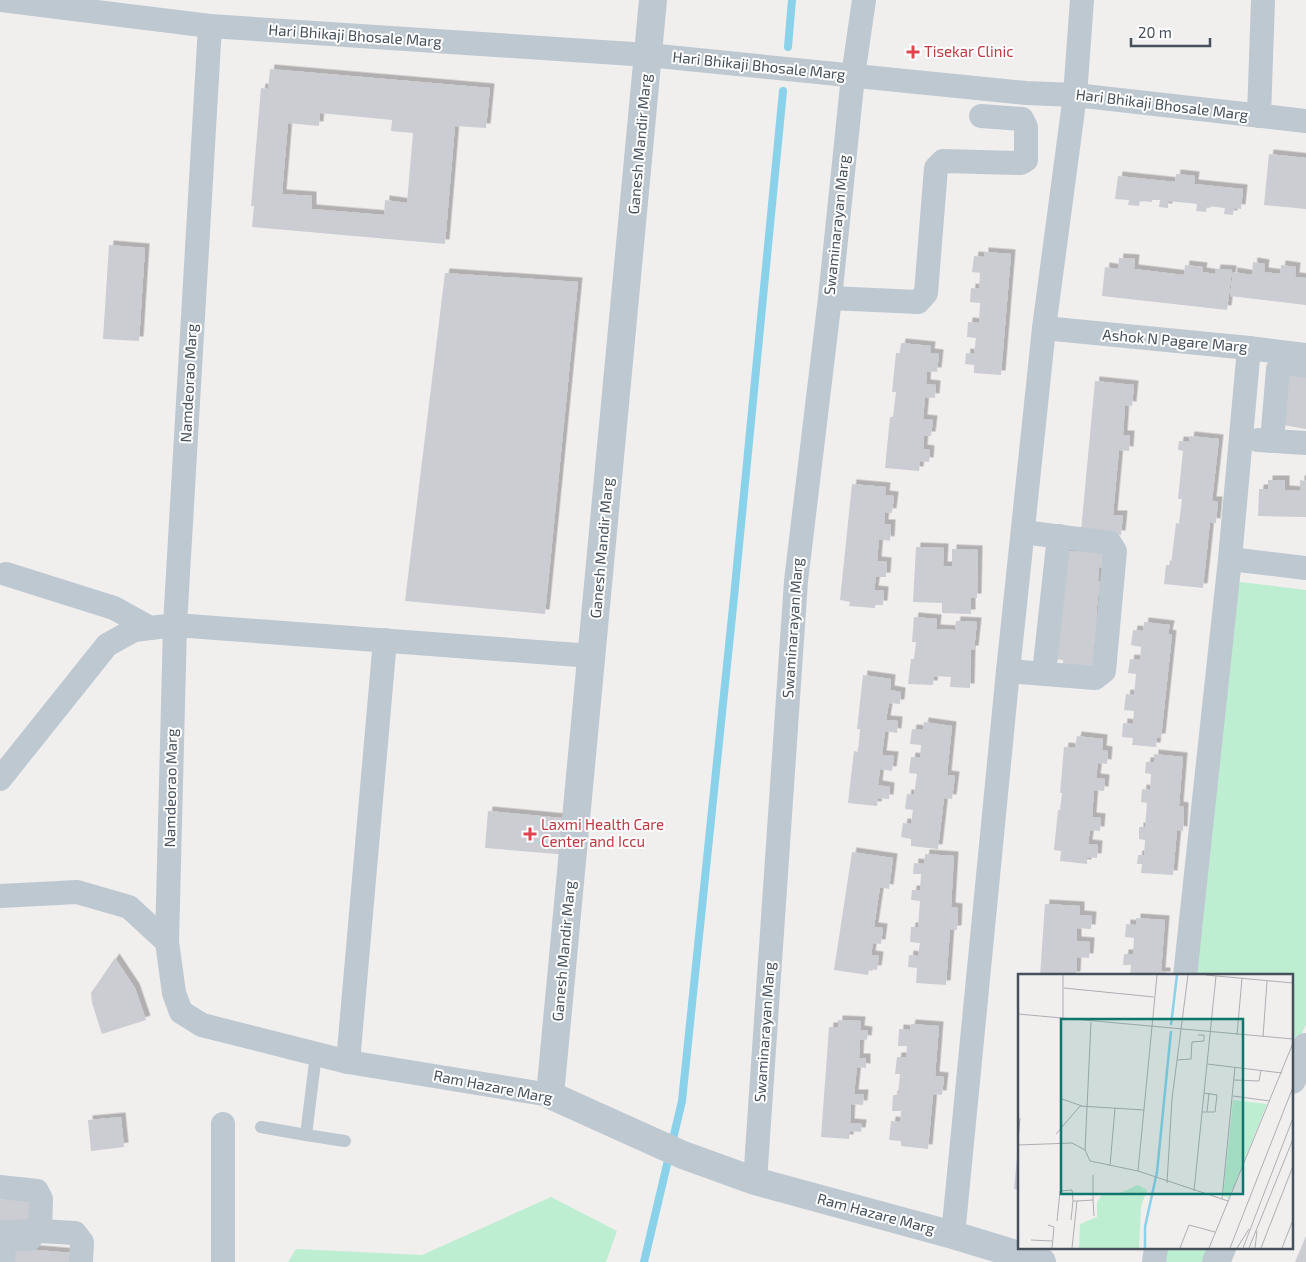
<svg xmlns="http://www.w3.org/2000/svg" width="1306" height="1262" font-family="'Exo 2',sans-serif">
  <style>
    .green { fill: #bdeed2 }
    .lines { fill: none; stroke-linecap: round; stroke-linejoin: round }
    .stream { stroke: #8ad2ea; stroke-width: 8 }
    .building { fill: #cbcdd3; fill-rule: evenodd; filter: url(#shadow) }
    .service { stroke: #bec8d0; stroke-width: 12 }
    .minor { stroke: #bec8d0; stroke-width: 24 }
    .tertiary { stroke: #bec8d0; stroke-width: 28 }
    .health-dot { fill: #e0444e; stroke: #fff; stroke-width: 2 }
    .labels { text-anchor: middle; stroke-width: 4; stroke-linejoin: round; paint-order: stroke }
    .street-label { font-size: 15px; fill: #46505b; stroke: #fff }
    .health-label { font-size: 15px; fill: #be3a42; stroke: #fff; text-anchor: start }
    .inset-river { fill: none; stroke: #8ad2ea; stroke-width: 2.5 }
    .inset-road { fill: none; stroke: #adafb3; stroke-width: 1 }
    .view { fill: #0f766e; fill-opacity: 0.15; stroke: #0f766e; stroke-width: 2.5 }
    .inset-edge { fill: none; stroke: #46505b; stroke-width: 2.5 }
  </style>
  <defs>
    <filter id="shadow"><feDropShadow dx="4.5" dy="-4.5" stdDeviation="0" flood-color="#0004"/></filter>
  </defs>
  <rect width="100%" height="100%" fill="#f1eeee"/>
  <g class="green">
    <path d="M1232,581l74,9v434l-14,34v-82h-102z"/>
    <path d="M551,1197l66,34 -11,31h-318l8,-13 126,6z"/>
    <path d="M1160,1248h56l-5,14h-52z"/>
  </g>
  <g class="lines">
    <g class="stream">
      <path d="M788,47l4,-47"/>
      <path d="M644,1262l38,-161 52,-504 49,-506"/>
    </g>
  </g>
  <g class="building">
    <path d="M270,69l220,19 -4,40 -31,-2 -10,118 -193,-17 2,-21h-3l10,-118 7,1zM320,113l72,7 -1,11 22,2 -6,70 -22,-3 -1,15 -72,-6v-13l-30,-2 6,-71 31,3z"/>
    <path d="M1269,154l37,4v51l-42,-4z"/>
    <path d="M1176,174l19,2 -1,8 49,5 -2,20 -7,-1 -1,7 -9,-1 1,-6 -18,-2 -1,6 -10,-1 1,-7 -29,-3v7l-9,-1 1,-7h-8v2l-12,-1 -1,5 -11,-1 1,-5 -14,-1 3,-23 57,6z"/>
    <path d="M109,245l36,3 -6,93 -36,-2z"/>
    <path d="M984,252l27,2 -10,121 -27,-2v-8l-9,-1 1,-11 8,1 2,-16 -9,-1 1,-15 11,1 1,-20 -10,-1 1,-14 8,1 1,-16 -8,-1 2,-16 10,1z"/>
    <path d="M1119,258l16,1 -1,10 50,6 1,-10 18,2 -1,5 13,2 1,-5 16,1 -5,40 -125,-14 3,-29 13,2z"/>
    <path d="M1253,262l12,2 -1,8 16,2 1,-9 15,2 -1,10 11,1v27l-76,-9 3,-24 19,3z"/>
    <path d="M445,273l133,9 -33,332 -140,-13z"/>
    <path d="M901,343l30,3 -1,7 9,1 -2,18 -10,-1 -1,13 10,1 -1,13 -10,-1 -2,22 10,1 -2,16h-7l-1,13 7,1 -1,12 -9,-1 -1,10 -34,-3 5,-51h3l3,-25h-4l4,-39h4z"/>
    <path d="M1286,369l20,2v58l-23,-4z"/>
    <path d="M1095,381l39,4 -2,21 -7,-1 -2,30h7l-1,16 -10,-1 -6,65h10l-2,20 -40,-4z"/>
    <path d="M1190,436l29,3 -7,62h6l-2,22 -6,-1 -7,66 -39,-4 2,-19h5l5,-42 3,1 3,-25h-4l5,-48 -5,-1 1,-9 10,1z"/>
    <path d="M1268,480h17v10l15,1v-11l6,1v36l-48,-1 1,-27h9z"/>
    <path d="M852,484l34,3 -1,8 9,1 -2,17 -7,-1 -1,12h7l-1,17 -11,-2 -2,22 10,1 -1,15h-10l-2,13 10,1 -1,14h-8v3l-26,-2 1,-4 -10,-2z"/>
    <path d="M1077,546l32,8 -1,14 -9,-1 -1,14 9,1 -2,14 -7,-1 -2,22 7,1 -1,19 -7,-1 -2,16 7,1 -1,14 -12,-2v5l-24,-2v-8l-8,-1 10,-108 11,1z"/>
    <path d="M916,547l28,1 -1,18h9v-17l26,1 -1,48h-6v16l-29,-1v-10l-29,-1z"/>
    <path d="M914,617l23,2 -1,10 19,1 1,-9 21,1 -3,28h-3l-1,38 -20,-1 1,-10 -17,-1 -1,9 -25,-1 3,-25h3l2,-17h-4z"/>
    <path d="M1144,622l26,3 -2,9 4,1 -11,103h-4l-1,9 -24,-2 1,-7 -11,-1 1,-14 10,1 1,-13 -10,-1 2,-16 8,1 2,-21 -8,-1 2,-14 10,1 1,-13 -10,-2 2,-15 10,1z"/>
    <path d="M863,675l28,4 -1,11 11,2 -1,12 -11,-1 -3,17 12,1 -1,12 -12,-2 -3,24 12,1 -2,15 -12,-2 -2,16 12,2 -1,12 -11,-1 -1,8 -29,-3 6,-52 4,1 2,-23h-3z"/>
    <path d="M924,722l28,4 -5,49 8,1 -3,23 -8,-1 -6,51 -27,-3v-7l-10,-2 2,-14 8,1 2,-14 -8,-1 2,-15 7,1 3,-21 -8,-1 2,-16 9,1 1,-13 -11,-1 2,-15 11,1z"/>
    <path d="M1077,736l26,3 -1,11 6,1 -1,13 -9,-1 -2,15 9,1 -1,12 -10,-1 -2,27 9,1 -1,13 -10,-1 -2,14 10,1 -1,13 -10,-1v7l-27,-3 1,-10 -7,-1 4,-40h2l2,-17h-2l4,-46 11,1z"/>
    <path d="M1154,754l29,3 -4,49 5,1 -1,24 -6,-1 -4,45 -32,-2 1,-9h-5l1,-9h6l1,-15 -6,-1v-12h6l2,-24 -6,-1 1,-13 8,1 1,-16 -6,-1 1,-11h8z"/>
    <path d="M488,811l84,8 -3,36 -84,-7z"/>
    <path d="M852,852l41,6 -4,31 -9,-2 -6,40 9,1 -2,16 -8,-1 -2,12 8,1 -2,14 -8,-1 -1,6 -34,-5z"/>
    <path d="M925,854l29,2 -3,51 7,1 -1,22h-7l-4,55 -30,-2 1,-15 -9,-1 1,-12 9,1 2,-13 -10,-1 1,-15h7l2,-26 -9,-1 1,-10h8l1,-16h-8l1,-11 10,1z"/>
    <path d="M1045,904l35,2v9l12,1 -1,13 -14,-1v13l13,1 -1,16 -12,-1 -1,19h-36z"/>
    <path d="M1136,918l29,2 -4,52h5v4h-36l1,-11h-8l1,-11h9l1,-16 -9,-1 1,-13 10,1z"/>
    <path d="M115,958l20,30 11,32 -44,14 -10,-31 -1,-10z"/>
    <path d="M838,1020l23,1 -1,9 8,1 -1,9 -7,-1 -1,19h7v10l-9,-1 -3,27h10l-1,11 -12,-1 -1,19 12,1 -1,8 -11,-1 -1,8 -28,-2 8,-110h9z"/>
    <path d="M911,1024l28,2 -4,50 9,1 -2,18 -9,-1 -5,55 -27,-3v-5l-12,-1 2,-19 9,1 1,-11h-9l1,-16h5l2,-21h-5l2,-17h9l1,-11h-9l1,-17 11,1z"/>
    <path d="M121,1117l3,30 -33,4 -3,-31z"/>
    <path d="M1018,1147h2v43l-6,-1z"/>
    <path d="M0,1199l35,3 -2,24 -33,-3z"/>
    <path d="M1306,1236v26h-11z"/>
    <path d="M13,1248l60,5 -1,9h-61z"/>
  </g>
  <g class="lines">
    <g class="service">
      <path d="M261,1127l45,8 10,-81"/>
      <path d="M306,1135l39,6"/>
    </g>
    <g class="minor">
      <path d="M0,0l210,26 438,29 378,38 49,2 231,26"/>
      <path d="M1259,116l4,-116"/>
      <path d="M830,298l88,4 8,-9 10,-125 7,-7 78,2 5,-3v-33l-4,-8 -41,-3"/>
      <path d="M1044,328l205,20 57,7"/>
      <path d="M1258,440l48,3"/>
      <path d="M1272,441l6,-72 5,-7 23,4"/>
      <path d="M1230,559l76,9"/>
      <path d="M6,574l108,34 36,20"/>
      <path d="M1008,671l87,7 9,-7 11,-120 -5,-8 -87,-11"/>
      <path d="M1044,673l15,-137"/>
      <path d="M0,779l107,-134 27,-15 41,-5 417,31"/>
      <path d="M0,896l77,-4 52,15 38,35 7,51 7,19 21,13 146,37 202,33"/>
      <path d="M167,942l8,-317 35,-599"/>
      <path d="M1185,976l45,-417 19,-211"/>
      <path d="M348,1062l37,-422"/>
      <path d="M223,1124v138"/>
      <path d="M755,1181l41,-600 34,-283 23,-222 11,-76"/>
      <path d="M0,1187l37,4 4,8 -1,32"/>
      <path d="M0,1232l40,-1 35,2 7,9 -1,20"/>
      <path d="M953,1235l55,-564 36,-343 31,-233 7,-95"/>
      <path d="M3,1262l1,-16 6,-7h20"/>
      <path d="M1154,1262l2,-14"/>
    </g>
    <g class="tertiary">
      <path d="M653,0l-103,1095 133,60 72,26 198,54 89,27"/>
      <path d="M1292,1080l14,-33"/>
      <path d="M1216,1262l6,-14"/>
    </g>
  </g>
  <g class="health-dot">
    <path d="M910.5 44.5h5v5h5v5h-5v5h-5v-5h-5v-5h5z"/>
    <path d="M527.5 826.5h5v5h5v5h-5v5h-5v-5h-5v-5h5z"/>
  </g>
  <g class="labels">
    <g class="street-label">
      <text transform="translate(355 36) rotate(4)" y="5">Hari Bhikaji Bhosale Marg</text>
      <text transform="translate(759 66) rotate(6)" y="5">Hari Bhikaji Bhosale Marg</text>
      <text transform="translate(1162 105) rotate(7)" y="5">Hari Bhikaji Bhosale Marg</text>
      <text transform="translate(640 144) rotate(-85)" y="5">Ganesh Mandir Marg</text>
      <text transform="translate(837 225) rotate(-84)" y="5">Swaminarayan Marg</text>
      <text transform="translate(1175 341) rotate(5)" y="5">Ashok N Pagare Marg</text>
      <text transform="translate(189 383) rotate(-87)" y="5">Namdeorao Marg</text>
      <text transform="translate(602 548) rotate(-85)" y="5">Ganesh Mandir Marg</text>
      <text transform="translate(793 628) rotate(-86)" y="5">Swaminarayan Marg</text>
      <text transform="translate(171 788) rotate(-89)" y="5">Namdeorao Marg</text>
      <text transform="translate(564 951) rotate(-85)" y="5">Ganesh Mandir Marg</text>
      <text transform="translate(765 1032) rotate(-86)" y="5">Swaminarayan Marg</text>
      <text transform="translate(493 1087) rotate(11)" y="5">Ram Hazare Marg</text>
      <text transform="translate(876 1214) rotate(15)" y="5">Ram Hazare Marg</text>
    </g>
    <g class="health-label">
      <text x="924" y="57">Tisekar Clinic</text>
      <text x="541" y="830">Laxmi Health Care<tspan x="541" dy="17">Center and Iccu</tspan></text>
    </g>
  </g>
  <g transform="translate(1018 974)">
    <rect width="275" height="275" fill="#f1eeee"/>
    <path d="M215,126l34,4 -38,94 -6,-2zM120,211l9,5 -6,16 -2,42h-60l1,-24 17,-7v-15l6,-9h17z" fill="#bdeed2"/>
    <path class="inset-river" d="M153,51l6,-50M127,274v-21l12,-55 14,-141"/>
    <path class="inset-road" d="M45,1v44M188,1l87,8M46,14l90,9M0,40l275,25M219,61l5,-57M245,63l4,-56M159,86l14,-1 1,-17 12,-1v-6h-6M189,90l75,9M216,106l25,1 2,-11M215,122l37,5M44,125l20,7M184,138h13l2,-17 -13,-2M189,138l2,-19M38,160l24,-28 64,4M0,166l2,-22M0,171l54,-2 13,7 5,11 48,10 90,30M67,176l6,-128M92,192l5,-58M120,197l19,-196M149,209l5,-84 16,-124M176,217l22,-215M204,225l13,-132M75,226l1,16M53,246l2,-19M39,247l3,-30 12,-1 1,11h4M30,251l6,2 -2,21M13,266l21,1M54,274l5,-47 16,-1v-25M162,274l9,-23 26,7M191,274l84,-205M212,274l63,-161M219,274l12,-19M225,274l50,-130M231,274l44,-109M237,274l2,-17M243,274l32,-82M264,274l11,-28"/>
    <path class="view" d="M43,45h182v175h-182z"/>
    <rect width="275" height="275" class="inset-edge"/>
  </g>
  <path d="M1131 38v8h79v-8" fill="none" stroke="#46505b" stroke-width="2.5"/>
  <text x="1138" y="38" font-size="15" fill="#46505b" stroke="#ffffff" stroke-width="4" paint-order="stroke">20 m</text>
</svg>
